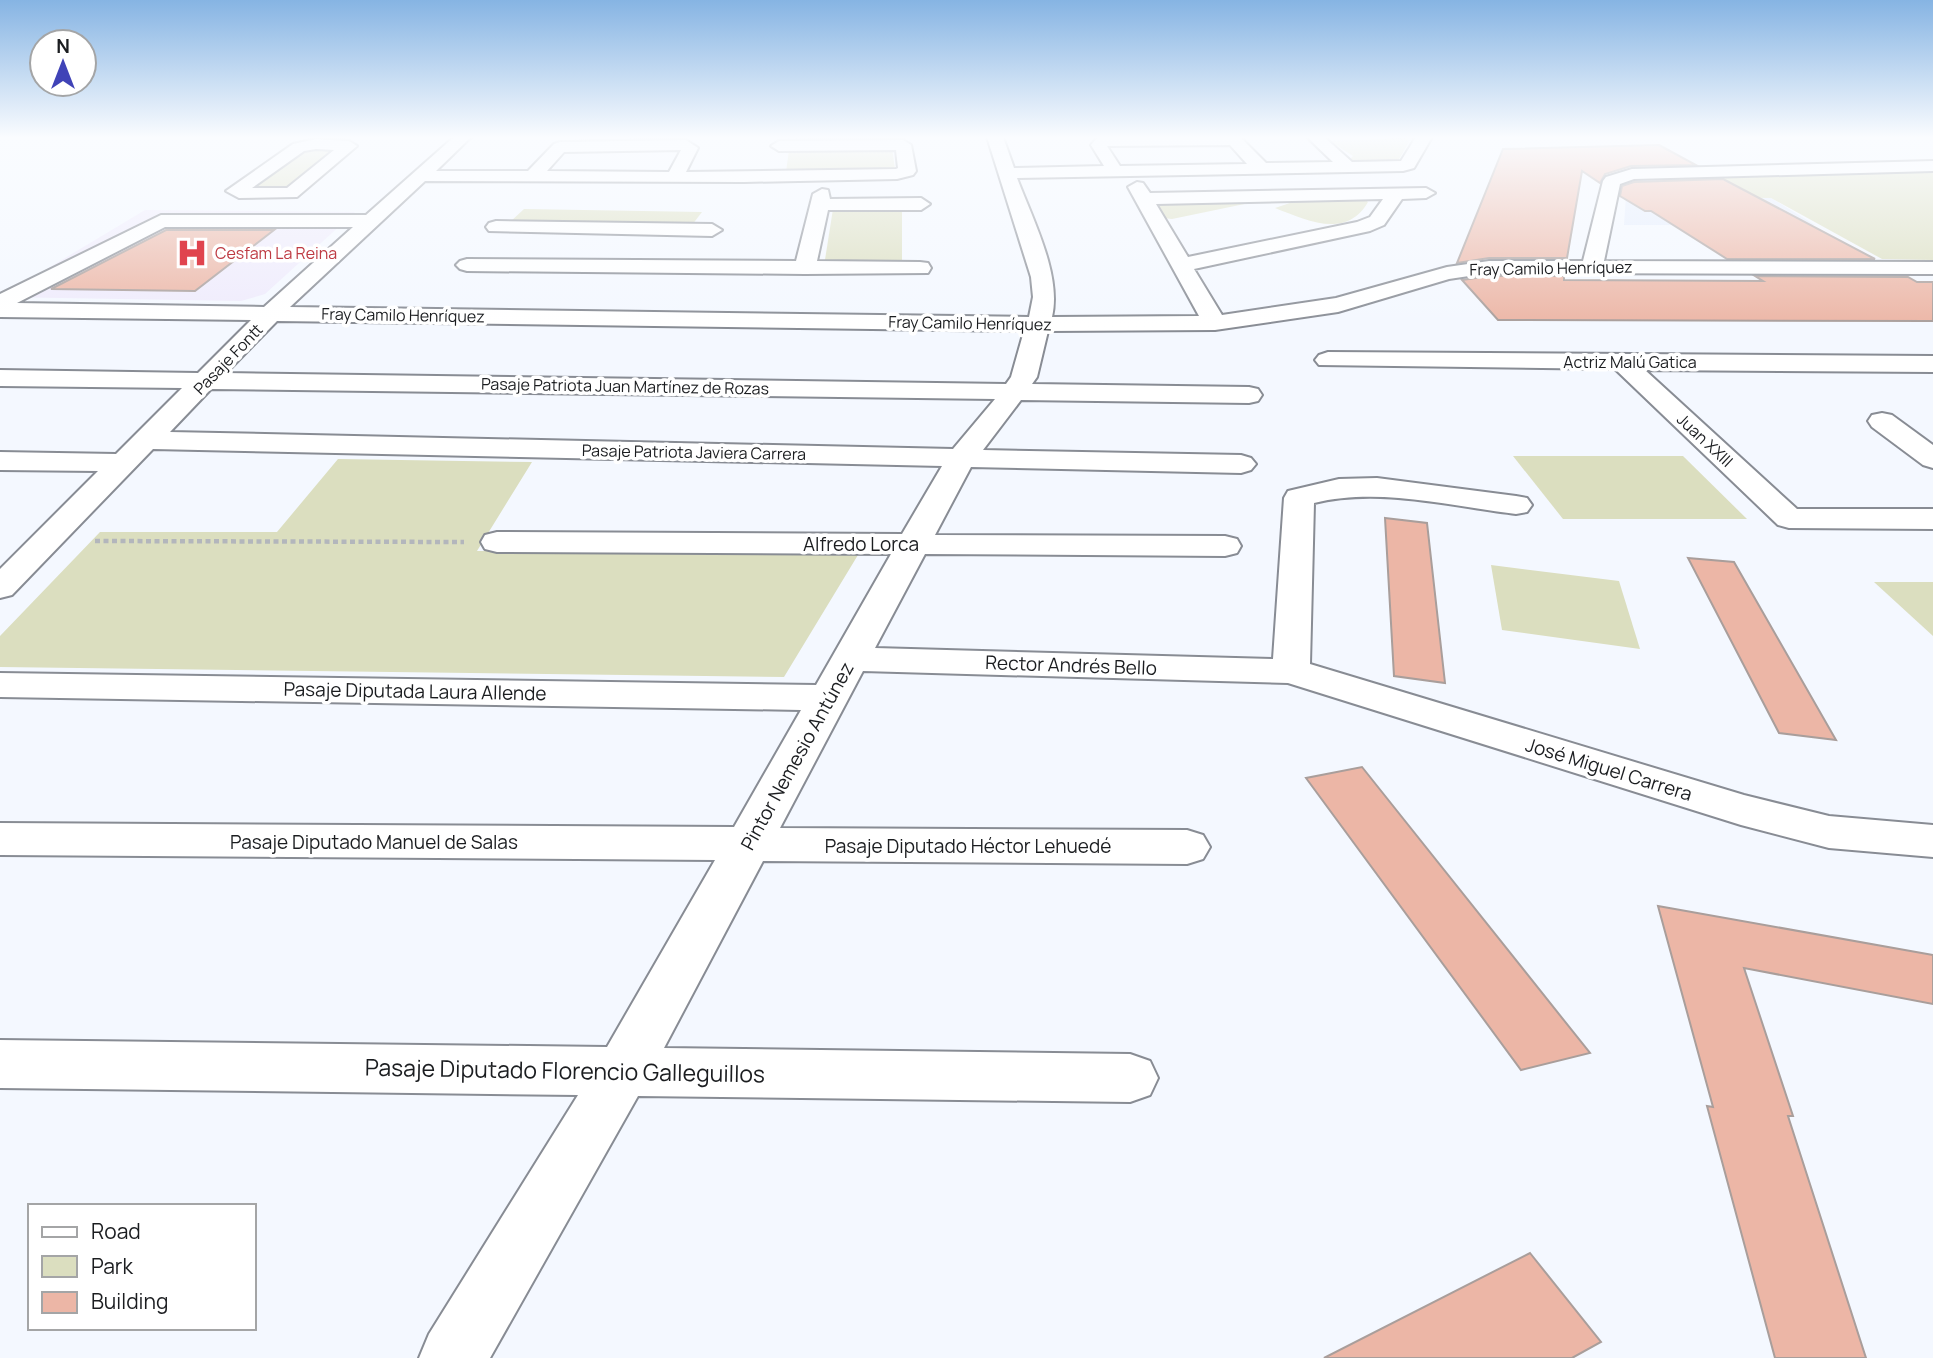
<svg xmlns="http://www.w3.org/2000/svg" width="1933" height="1358" font-family="Manrope,sans-serif">
  <style>
    .built { fill: #e4ecfc }
    .medical { fill: #efebfc }
    .green { fill: #dbdebf }
    .building { fill: #ecb6a6; stroke: #a99e9b; stroke-width: 2 }
    .lines { fill: none; stroke-linecap: round; stroke-linejoin: round }
    .minor-casing { stroke: #888c94; stroke-width: 4 }
    .path { stroke: #b3b6bc; stroke-width: 4.5; stroke-dasharray: 5 3.5; stroke-linecap: butt }
    .minor { fill: #fff; fill-rule: evenodd }
    .labels { text-anchor: middle; stroke-width: 7; stroke-linejoin: round; paint-order: stroke }
    .far-health-label { font-size: 16px; fill: #be3a42; stroke: #fff; text-anchor: start }
    .far-street-label { font-size: 16px; fill: #1b1d20; stroke: #fff }
    .street-label { font-size: 19px; fill: #1b1d20; stroke: #fff }
    .near-street-label { font-size: 23px; fill: #1b1d20; stroke: #fff }
  </style>
  <rect width="100%" height="100%" fill="#f4f8ff"/>
  <path class="built" d="M1667,177l38,20 66,1 44,27h-191l2,-29 9,-17z"/>
  <path class="medical" d="M145,210l210,2 -90,82 -24,7 -241,-4z"/>
  <g class="green">
    <path d="M1405,138l5,2 -12,21 -40,3 -8,-5 3,-3 -23,-15z"/>
    <path d="M308,147h34l-61,44h-38z"/>
    <path d="M892,148l3,21 -5,2 -104,1 3,-22z"/>
    <path d="M1933,172v88l-51,-1 -111,-61 -66,-1 -38,-20z"/>
    <path d="M1302,199h62l4,3c-22,38 -62,18 -93,6z"/>
    <path d="M1152,201h107l-87,18 -9,-1z"/>
    <path d="M902,208v57l-78,1 9,-57z"/>
    <path d="M524,209l178,3 -10,13 -183,-2z"/>
    <path d="M1513,456h170l64,63h-184z"/>
    <path d="M338,459l194,3 -55,89 384,-1 -77,127 -784,-10v-31l100,-104h177z"/>
    <path d="M1491,565l128,16 21,68 -138,-19z"/>
    <path d="M1874,582h59v54z"/>
  </g>
  <g class="building">
    <path d="M1659,145l37,20 -65,1 -26,8 -5,9 -18,-12 -15,87h-78l-32,5 46,-114z"/>
    <path d="M1723,179l152,80h-148l-76,-48h-6l-25,-15 2,-10 12,-4z"/>
    <path d="M166,230h108l-79,61 -144,-2z"/>
    <path d="M1489,276h75v4l199,1 -8,-5 153,1 9,5h16v39l-435,-1 -36,-40z"/>
    <path d="M1385,518l42,5 18,160 -51,-7z"/>
    <path d="M1688,558l46,4 102,178 -57,-7z"/>
    <path d="M1362,767l228,286 -69,17 -215,-292z"/>
    <path d="M1658,906l275,49v49l-189,-36 49,148h-5l78,242h-91l-68,-252 6,1z"/>
    <path d="M1530,1253l71,89 -29,16h-248z"/>
  </g>
  <g class="lines">
    <defs>
      <g id="minor">
        <path d="M454,137h17l-35,34h92l26,-27 6,-2 126,-2 12,8 -12,24 210,-3 2,-1 -2,-18 -117,1 -8,-5 8,-5 124,-1 8,5 5,26 -3,4 -16,4 -153,3 -319,-1 -135,126 739,10 4,-20 -2,-20 -44,-140h16l11,31 90,-2 -13,-21 7,-8h142l26,26 67,-1 -26,-25h17l28,25 49,-1 15,-24h16l-18,31 -11,3 -386,7c15,40 45,97 35,139l147,-1 -71,-129 9,-5 6,1 7,10 276,-5 9,5 -9,5 -24,1 -18,26 -14,6 -176,38 28,46 114,-17 111,-31 42,-6h94l20,-80 3,-4 26,-8 301,-8v10l-299,8 -14,5 -16,77 329,1v12l-444,-1 -40,6 -111,33 -123,18 -167,1 -11,46 -5,7 217,3 9,2 4,6 -4,6 -9,2 -228,-3 -38,50 258,5 10,3 5,6 -5,6 -10,3 -270,-6 -36,68 290,1 12,3 4,7 -4,7 -12,3 -300,-2 -50,94 398,11 11,-161 4,-7 51,-12 38,-1 139,18 11,2 5,7 -5,7 -11,2c-66,-8 -137,-27 -202,-11l-4,161 434,131 85,21 104,9v32l-104,-9 -88,-23 -453,-142 -425,-12 -83,157 407,2 16,5 7,12 -7,12 -16,5 -424,-3 -99,187 466,6 20,7 8,17 -8,17 -20,7 -492,-6 -148,262h-71l10,-24 149,-239 -578,-7v-48l607,7 108,-187 -715,-5v-32l734,4 67,-117 -801,-13v-24l816,12 75,-131 -394,-2 -12,-3 -4,-7 4,-7 12,-3 405,2 40,-68 -789,-17 -141,146 -12,3v-29l98,-98 -98,-1v-18l116,2 66,-66 -182,-2v-16l198,3 53,-53 -251,-3v-23l161,-79h205zM1230,145l17,19 -127,2 -13,-20zM681,150l-12,22 -122,-1 17,-19zM1383,199l-13,18 -13,5 -169,35 -32,-53zM165,227h188l-89,80 -247,-4zM277,321l747,10 -13,46 -5,7 -780,-11zM211,389l784,10 -42,50 -783,-17z"/>
        <path d="M316,139l33,2 8,5 -60,51 -58,1 -13,-7 67,-47zM316,149l18,1 -47,38h-35l52,-37z"/>
        <path d="M822,189l6,1 2,9 91,-1 9,6 -9,6h-93l-11,51 103,1 8,1 3,5 -3,5 -123,1 -338,-3 -7,-2 -4,-4 4,-4 7,-2 329,2 17,-67z"/>
        <path d="M496,221l216,3 10,6 -10,6 -223,-5 -3,-4 3,-4z"/>
        <path d="M1328,352l605,4v16l-288,-2 152,139h136v20l-144,-1 -11,-3 -163,-156 -296,-4 -4,-5 4,-5z"/>
        <path d="M1882,413l10,2 41,30v23l-10,-3 -51,-38 -4,-6 4,-6z"/>
      </g>
    </defs>
    <use href="#minor" class="minor-casing"/>
    <path class="path" d="M95,541l369,1"/>
    <use href="#minor" class="minor"/>
  </g>
  <linearGradient id="sky" x2="0" y2="1"><stop stop-color="#86b4e3"/><stop offset="0.42" stop-color="#fafcff"/><stop offset="1" stop-color="#fafcff" stop-opacity="0"/></linearGradient>
  <rect width="1933" height="327" fill="url(#sky)"/>
  <defs>
    <symbol id="hospital-bare" viewBox="-9 -9 18 18"><path d="M-5-5h3v3.5h4V-5h3V5h-3V1.5h-4V5h-3Z" fill="#e0444e" stroke="#fff" stroke-width="2.5" paint-order="stroke"/></symbol>
  </defs>
  <g fill-rule="evenodd">
    <use href="#hospital-bare" x="170" y="231" width="44" height="44"/>
  </g>
  <g class="labels">
    <g class="far-health-label">
      <text x="215" y="259">Cesfam La Reina</text>
    </g>
    <g class="far-street-label">
      <text transform="translate(1551 268) rotate(-1)" y="6">Fray Camilo Henríquez</text>
      <text transform="translate(403 315) rotate(1)" y="6">Fray Camilo Henríquez</text>
      <text transform="translate(970 323) rotate(1)" y="6">Fray Camilo Henríquez</text>
      <text transform="translate(228 359) rotate(-46)" y="6">Pasaje Fontt</text>
      <text x="1630" y="368">Actriz Malú Gatica</text>
      <text transform="translate(625 386) rotate(1)" y="6">Pasaje Patriota Juan Martínez de Rozas</text>
      <text transform="translate(1705 440) rotate(43)" y="6">Juan XXIII</text>
      <text transform="translate(694 452) rotate(1)" y="6">Pasaje Patriota Javiera Carrera</text>
    </g>
    <g class="street-label">
      <text x="861" y="551">Alfredo Lorca</text>
      <text transform="translate(1071 665) rotate(2)" y="7">Rector Andrés Bello</text>
      <text transform="translate(415 691) rotate(1)" y="7">Pasaje Diputada Laura Allende</text>
      <text transform="translate(797 756) rotate(-61)" y="7">Pintor Nemesio Antúnez</text>
      <text transform="translate(1609 769) rotate(17)" y="7">José Miguel Carrera</text>
      <text x="374" y="849">Pasaje Diputado Manuel de Salas</text>
      <text x="968" y="853">Pasaje Diputado Héctor Lehuedé</text>
    </g>
    <g class="near-street-label">
      <text transform="translate(565 1071) rotate(1)" y="8">Pasaje Diputado Florencio Galleguillos</text>
    </g>
  </g>
  <rect x="28" y="1204" width="228" height="126" fill="#ffffff" stroke="#a4a5a6" stroke-width="2"/>
  <rect x="42" y="1227" width="35" height="10" fill="#ffffff" stroke="#a4a5a6" stroke-width="2"/>
  <text x="91" y="1239" font-size="21" fill="#1b1d20">Road</text>
  <rect x="42" y="1256" width="35" height="21" fill="#dbdebf" stroke="#a4a5a6" stroke-width="2"/>
  <text x="91" y="1274" font-size="21" fill="#1b1d20">Park</text>
  <rect x="42" y="1292" width="35" height="21" fill="#ecb6a6" stroke="#a4a5a6" stroke-width="2"/>
  <text x="91" y="1309" font-size="21" fill="#1b1d20">Building</text>
  <g transform="translate(63 63)"><circle r="33" fill="#ffffff" stroke="#a4a5a6" stroke-width="2"/>
  <path d="M0-5L12 26L0 18L-12 26Z" fill="#4043b7"/>
  <text y="-10" font-size="19" font-weight="bold" text-anchor="middle" fill="#1b1d20">N</text>
  </g>
</svg>
